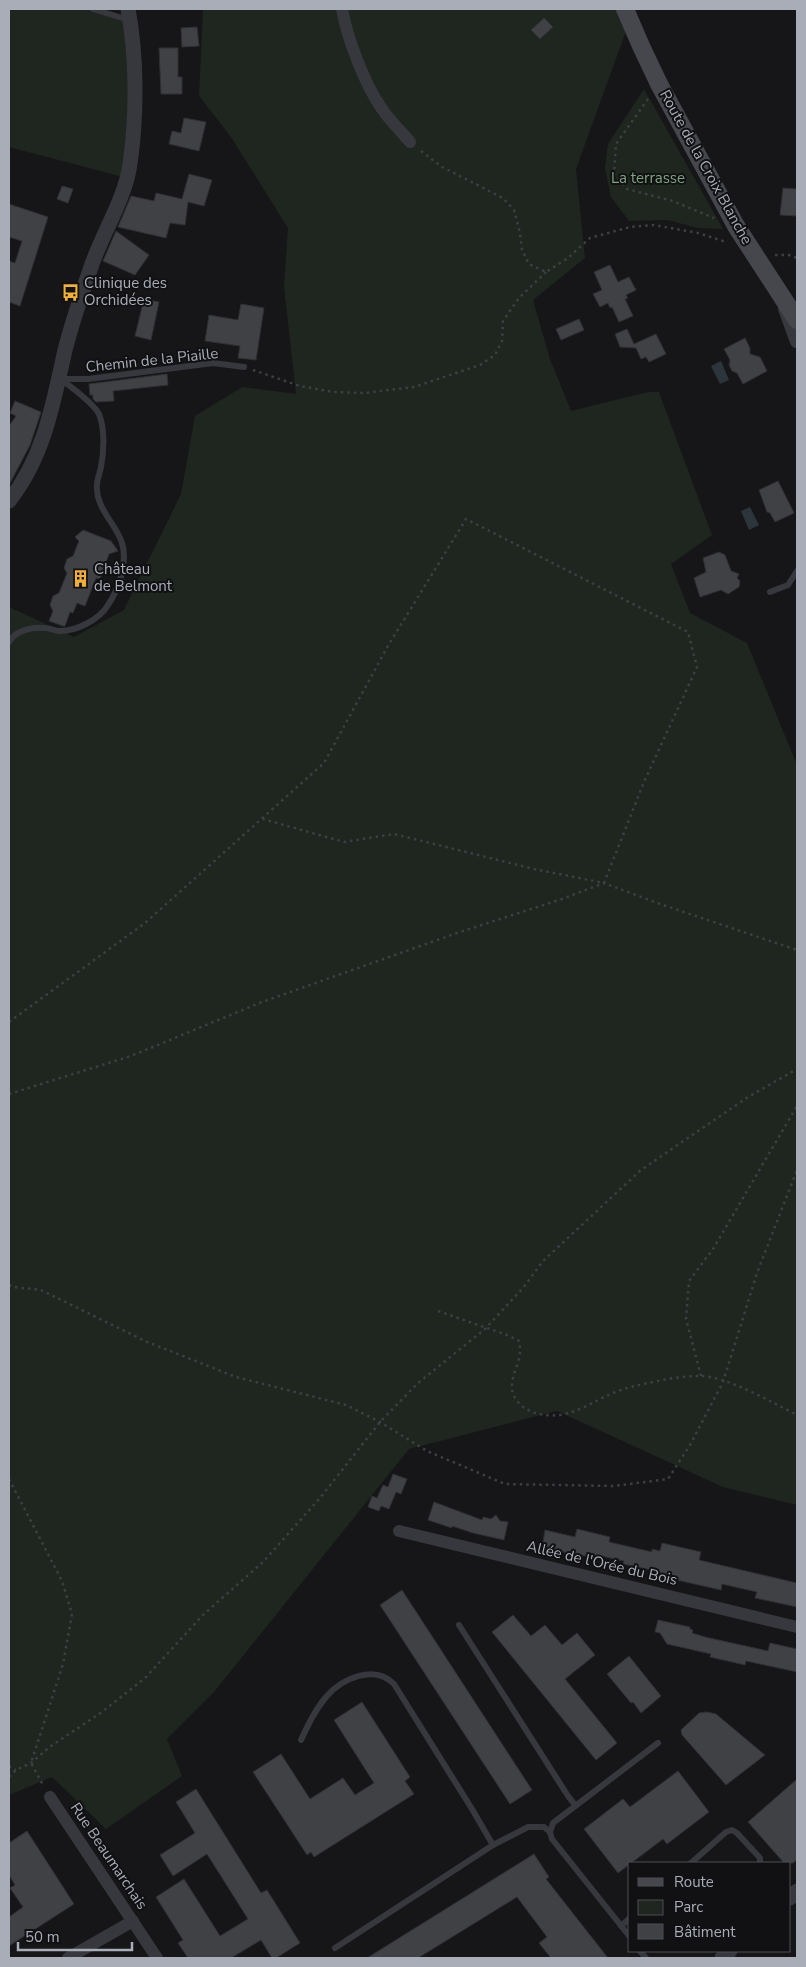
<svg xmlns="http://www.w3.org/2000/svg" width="806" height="1967" font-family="'Nunito Sans',sans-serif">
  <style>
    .green { fill: #1e261f }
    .water { fill: #2c353c }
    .building { fill: #404145; stroke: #303034 }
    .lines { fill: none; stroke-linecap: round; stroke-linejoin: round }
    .path { stroke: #3d3f44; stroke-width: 2.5; stroke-dasharray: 2.5 4; stroke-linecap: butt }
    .service { stroke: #37383d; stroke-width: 6 }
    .minor { stroke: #37383d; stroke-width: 12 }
    .tertiary { stroke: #37383d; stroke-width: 15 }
    .secondary { stroke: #45474d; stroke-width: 18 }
    .labels { text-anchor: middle; stroke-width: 4; stroke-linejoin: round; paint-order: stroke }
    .street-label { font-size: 15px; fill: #a8adb8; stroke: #111113 }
    .park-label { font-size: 15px; fill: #7fa381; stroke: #111113 }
    .poi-label { font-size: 15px; fill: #a8adb8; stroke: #111113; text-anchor: start }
  </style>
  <rect width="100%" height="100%" fill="#161618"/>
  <g class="green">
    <path d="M9,9h84l38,12 -4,157 -118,-31z"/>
    <path d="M203,9h431l-58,160 9,89 -52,42 17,59 21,52 77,-19h11l53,143 -41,29 19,49 57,30 50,122v740l-74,-18 -166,-76 -148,38 -195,243 -47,47 15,37 -76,53 -54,-52 -43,18v-1188l65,30 50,-27 57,-116 14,-78 47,-29 54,7 -12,-107 4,-59 -57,-91 -32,-41z"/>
    <path d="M644,89l79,140 -25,-1 -31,-8 -38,1 -18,-24 -6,-29 3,-24z"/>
  </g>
  <g class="water">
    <path d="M721,361l8,19 -9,4 -9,-18z"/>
    <path d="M750,507l9,18 -10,5 -8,-19z"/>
  </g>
  <g class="building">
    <path d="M544,18l9,9 -13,12 -9,-9z"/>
    <path d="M197,27l2,19 -17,1 -1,-19z"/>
    <path d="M159,48h19v29h4v17h-21z"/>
    <path d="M184,118l22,4 -7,29 -30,-7 3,-13 9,2z"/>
    <path d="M189,174l23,6 -8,26 -16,-4 -3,23 -15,-2 -4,15 -48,-11 13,-31 23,5 2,-8 26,6z"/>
    <path d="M62,186l11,3 -5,14 -11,-4z"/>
    <path d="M783,188l14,1v27l-17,-1z"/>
    <path d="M9,204l39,13 -28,89 -11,-4v-41l6,2 7,-22 -13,-4z"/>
    <path d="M116,231l33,24 -14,20 -32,-14z"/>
    <path d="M610,265l8,17 11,-5 7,13 -10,5 2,3 -3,1 8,17 -14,6 -7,-15 -2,1 -2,-5 -8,4 -7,-13 9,-4 -8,-18z"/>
    <path d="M144,299l15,3 -8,38 -16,-4z"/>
    <path d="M241,304l23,4 -8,52 -18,-2 2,-12 -35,-5 4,-26 29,5z"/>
    <path d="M579,319l5,11 -23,10 -5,-11z"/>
    <path d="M627,329l7,15 22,-10 10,20 -17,8 -3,-5 -5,2 -5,-11 -16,-1 -5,-13z"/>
    <path d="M745,338l5,10v6l10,3 7,14 -24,13 -6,-11 -5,-2 -3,-6 1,-5 -6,-11z"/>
    <path d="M167,374l1,11 -55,6 1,10 -18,1 -3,-3v-4h-3l-1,-11z"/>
    <path d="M15,401l26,11 -11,33 -21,40v-59l7,-10 -6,-3z"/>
    <path d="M778,481l16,32 -19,9 -5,-9 -3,-1 -8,-22z"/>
    <path d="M83,530l28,11 7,10 -9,3 -9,25 -4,-1 -11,28 -8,-3 -4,10 -3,-1 -5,14h-2l-14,-5 4,-10 -3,-6 3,-9 6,-3 8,-20 -3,-5 3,-9 6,-3 6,-15 -4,-4z"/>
    <path d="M719,552l6,3 6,16 8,3 -2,4 3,3 -1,6 -11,7 -7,-4 -21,7 -6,-19 12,-6 -3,-14z"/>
    <path d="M393,1474l14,5 -6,15 -5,-2 -7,17 -8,-3 -2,5 -11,-4 4,-11 5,2 6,-13 5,2z"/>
    <path d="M434,1502l48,18 1,-3 8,2 5,-4 4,6 8,1 -4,18 -31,-7 -21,-7v2l-24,-8z"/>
    <path d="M577,1529l33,8 -1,5 43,10v-3l8,2 2,-8 39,9 -2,8 98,23v24l-42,-9 2,-6 -35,-8 -1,6 -66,-15 1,-4 -33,-7 1,-3 -27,-6 -1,3 -54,-10 3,-18 30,7z"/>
    <path d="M402,1590l130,200 -22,14 -130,-199z"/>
    <path d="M513,1615l18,21 14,-11 17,20 15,-12 18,22 -30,24 52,64 -21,17 -104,-128z"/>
    <path d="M658,1620l32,7v2l3,1 -1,3 13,4 63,14 2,-8 27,6v23l-51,-11 -1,4 -35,-8 1,-3 -44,-10 -7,-11 -5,-1z"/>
    <path d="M629,1656l32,40 -20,17 -8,-11 -2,1 -24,-29z"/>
    <path d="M362,1702l48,75 -5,4 9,13 -100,63 -3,-5 -4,3 -54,-83 28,-18 29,45 33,-21 12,17 19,-12 -40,-63z"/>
    <path d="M707,1712l9,2 49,41 -39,30 -44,-50 -1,-5 18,-17z"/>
    <path d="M678,1771l31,41 -42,32 -4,-5 -45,34 -34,-44 39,-30 7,8z"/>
    <path d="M797,1779v81l-4,3h-9l-36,-41z"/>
    <path d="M196,1789l65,104 6,-3 33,53 -24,15h-4l-11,-18 -30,18h-43l-10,-15 5,-3 -27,-43 28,-18 36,57 28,-17 -41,-65 -34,22 -13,-21 35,-22 -19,-31z"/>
    <path d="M27,1831l47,73 -65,42v-29l14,-10 -13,-19 5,-3 -6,-10v-32z"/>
    <path d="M534,1854l15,23 -3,2 62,79h-57l-12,-15 8,-6 -30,-40 -99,61h-51z"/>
  </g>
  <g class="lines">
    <g class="path">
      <path d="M648,99l-32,45 -2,29 13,16 46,12 41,17"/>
      <path d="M421,151l21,16 61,31 11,12 6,23 2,17 7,14 17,8 22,-14 22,-20 40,-11 24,-2 44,8 28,9"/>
      <path d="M775,255h14l8,3"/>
      <path d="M253,370l47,16 33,6 31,1 50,-6 66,-22 15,-10 7,-14 1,-20 16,-23 27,-26"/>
      <path d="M9,1022l136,-99 179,-160 65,-119 77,-125 222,113 9,35 -53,115 -40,101 -70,-14 -140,-35 -50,8 -81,-23"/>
      <path d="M9,1094l122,-38 131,-54 195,-69 105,-34 42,-16 56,21 137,46"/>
      <path d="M9,1285l4,2 28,3 104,51 91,36 110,28 34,17 47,29 78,33 109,2 54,-7 22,-34 33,-63 34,-109 40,-103"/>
      <path d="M438,1311l69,24 12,6c0,4 2,8 1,11 -1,15 -13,30 -6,44 10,20 39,23 58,16 20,-7 37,-20 59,-25 20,-5 47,-11 68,-11 28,0 72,26 98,39"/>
      <path d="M701,1376l-15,-57 3,-38 24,-32 84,-143"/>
      <path d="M9,1479l53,102 10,33 -9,50 -32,99 12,22"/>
      <path d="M9,1766l7,4"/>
      <path d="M9,1777l7,-7 15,-7 20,-17 51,-34 43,-34 59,-64 59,-52 57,-64 60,-76 38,-39 67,-54 38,-41 20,-27 98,-91 107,-73 49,-28"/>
    </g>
    <g class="service">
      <path d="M93,9l36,11"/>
      <path d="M61,379h27l125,-16 31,4"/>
      <path d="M770,592l18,-7 9,-14"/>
      <path d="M9,642c7,-12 23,-15 36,-14 5,0 10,3 15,3 17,0 40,-12 48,-26 11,-16 20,-43 14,-62 -5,-18 -27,-35 -25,-58 0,-6 3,-12 4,-18 3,-16 4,-38 -2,-53 -5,-10 -30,-29 -39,-35"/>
      <path d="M459,1625l109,171 7,9"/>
      <path d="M301,1740c7,-15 14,-30 25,-43 16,-19 49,-33 68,-13l78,125 21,36"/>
      <path d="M550,1832l3,-9 105,-80"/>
      <path d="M691,1863l35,-31 6,-2 5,3 23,25v5"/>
      <path d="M621,1926l9,-8"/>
      <path d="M335,1948l158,-103 35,-18h16l6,5 2,7 78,98"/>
      <path d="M640,1951l6,7"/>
    </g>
    <g class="minor">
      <path d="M342,9c5,29 23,76 40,100 8,12 19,22 28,33"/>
      <path d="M784,309l12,33"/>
      <path d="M399,1531l398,96"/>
      <path d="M50,1797l107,161"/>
      <path d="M68,1958l65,-37"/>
    </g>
    <g class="tertiary">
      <path d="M9,501c35,-44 44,-97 56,-151 7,-27 16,-54 25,-80 11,-35 35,-70 40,-106 7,-49 7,-107 -2,-155"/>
      <path d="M790,1898l7,-7"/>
      <path d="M722,1958l8,-7"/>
    </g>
    <path class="secondary" d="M625,9l16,37 18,38 77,142 61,94"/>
  </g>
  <defs>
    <symbol id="bus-bare" viewBox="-9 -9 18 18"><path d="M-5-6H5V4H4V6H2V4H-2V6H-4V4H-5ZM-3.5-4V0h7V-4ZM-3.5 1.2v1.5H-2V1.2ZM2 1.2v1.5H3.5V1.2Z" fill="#f2b134" stroke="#111113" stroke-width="2.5" paint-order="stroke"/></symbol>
    <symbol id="building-bare" viewBox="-9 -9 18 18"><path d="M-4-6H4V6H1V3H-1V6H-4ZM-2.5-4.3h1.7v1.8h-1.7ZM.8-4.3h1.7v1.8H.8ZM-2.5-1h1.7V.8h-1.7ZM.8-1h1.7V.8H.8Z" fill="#f2b134" stroke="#111113" stroke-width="2.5" paint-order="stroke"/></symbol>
  </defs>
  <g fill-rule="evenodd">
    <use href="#bus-bare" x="58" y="280" width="25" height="25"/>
    <use href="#building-bare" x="68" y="566" width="25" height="25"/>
  </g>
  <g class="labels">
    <g class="street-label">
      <text transform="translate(706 167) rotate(61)" y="5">Route de la Croix Blanche</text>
      <text transform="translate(152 360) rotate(-6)" y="5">Chemin de la Piaille</text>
      <text transform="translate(602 1563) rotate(13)" y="5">Allée de l'Orée du Bois</text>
      <text transform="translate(109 1856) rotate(56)" y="5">Rue Beaumarchais</text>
    </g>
    <g class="park-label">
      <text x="648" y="183">La terrasse</text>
    </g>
    <g class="poi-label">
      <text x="84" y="288">Clinique des<tspan x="84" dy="17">Orchidées</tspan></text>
      <text x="94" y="574">Château<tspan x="94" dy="17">de Belmont</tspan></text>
    </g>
  </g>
  <rect width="806" height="1967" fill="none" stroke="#a8adb8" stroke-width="20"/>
  <rect x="628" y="1862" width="162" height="90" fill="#111113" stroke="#4d4f55"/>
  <rect x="638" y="1878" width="25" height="8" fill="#45474d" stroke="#4d4f55"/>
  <text x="674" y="1887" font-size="15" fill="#a8adb8">Route</text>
  <rect x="638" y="1900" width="25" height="15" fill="#1e261f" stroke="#4d4f55"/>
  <text x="674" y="1912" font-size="15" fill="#a8adb8">Parc</text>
  <rect x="638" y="1924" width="25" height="15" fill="#404145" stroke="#4d4f55"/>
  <text x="674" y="1937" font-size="15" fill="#a8adb8">Bâtiment</text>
  <path d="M18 1942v8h114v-8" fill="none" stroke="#a8adb8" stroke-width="2.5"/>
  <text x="25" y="1942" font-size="15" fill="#a8adb8" stroke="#111113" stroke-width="4" paint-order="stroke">50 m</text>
</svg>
